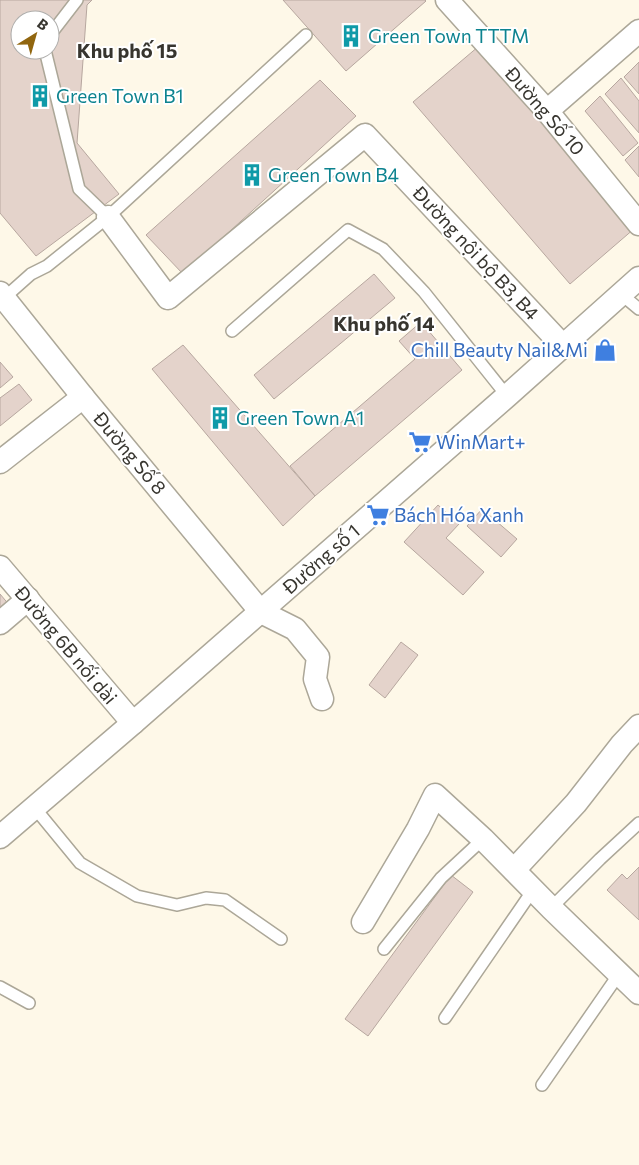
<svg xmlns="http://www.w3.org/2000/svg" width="639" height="1165" font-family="Commissioner,sans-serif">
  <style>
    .building { fill: #e4d3cb; stroke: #b7a79f; fill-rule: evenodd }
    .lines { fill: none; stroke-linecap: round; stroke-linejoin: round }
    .lane-casing { stroke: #aca798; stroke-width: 14 }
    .street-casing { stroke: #aca798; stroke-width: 25 }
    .lane { stroke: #fff; stroke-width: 11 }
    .street { stroke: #fff; stroke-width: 22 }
    .labels { text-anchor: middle; stroke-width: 4; stroke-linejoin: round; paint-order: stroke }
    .culture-label { font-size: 19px; fill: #0d838f; stroke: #fff; text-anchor: start }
    .street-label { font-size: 19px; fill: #37352f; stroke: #fff }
    .shop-label { font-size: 19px; fill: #366cbe; stroke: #fff; text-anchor: start }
    .neighbourhood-label { font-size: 20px; font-weight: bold; fill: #37352f; stroke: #fff }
  </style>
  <rect width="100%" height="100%" fill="#fef8e8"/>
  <g class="building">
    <path d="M0,0h92l-5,5 -10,138 42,51 -83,62 -36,-43zM20,20h30v30h-30z"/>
    <path d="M283,0h142l1,1 -80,70z"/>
    <path d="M479,46l156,182 -65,56 -157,-182z"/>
    <path d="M639,62v32l-15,-17z"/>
    <path d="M621,78l18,23v32l-34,-39z"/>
    <path d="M320,80l36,36 -173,158 -37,-39z"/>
    <path d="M600,96l38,47 -15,13 -38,-45z"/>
    <path d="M639,146v31l-14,-17z"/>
    <path d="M374,274l21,24 -121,101 -20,-24z"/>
    <path d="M421,322l41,48 -147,126 -25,-30 125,-107 -16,-18z"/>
    <path d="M183,345l132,151 -32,30 -131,-157z"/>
    <path d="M0,362l13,15 -13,11z"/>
    <path d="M19,384l13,16 -32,26v-28z"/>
    <path d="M438,505l21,19 -13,14 38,34 -21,23 -59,-53z"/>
    <path d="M482,509l35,30 -16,18 -34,-31z"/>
    <path d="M0,594l16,19 -16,13z"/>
    <path d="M401,642l17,13 -33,43 -16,-13z"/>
    <path d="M639,867v53l-32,-30 15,-16 5,5z"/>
    <path d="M451,875l22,17 -105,144 -23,-17z"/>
  </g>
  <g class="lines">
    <defs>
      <g id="lane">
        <path d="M50,35l27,-35"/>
        <path d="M45,50l34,139 29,28"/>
        <path d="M621,294l18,15"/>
        <path d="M4,298l27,-24 16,-8 61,-49 198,-182"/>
        <path d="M232,331l116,-101 35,19 41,43 83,104"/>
        <path d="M34,807l46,56 57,33 40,9 29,-7 19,2 56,39"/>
        <path d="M551,908l49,-49 39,-36"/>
        <path d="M384,949l57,-71 42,-39"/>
        <path d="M0,987l29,16"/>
        <path d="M445,1018l88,-128"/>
        <path d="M542,1085l77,-111"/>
      </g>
      <g id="street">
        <path d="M447,0l100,111 92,113"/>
        <path d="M547,111l92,-80"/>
        <path d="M108,217l60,81 197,-163 198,211"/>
        <path d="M0,293l83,104 178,215 34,17 23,28 -3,22 7,20"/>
        <path d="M0,462l83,-65"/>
        <path d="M0,567l133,156"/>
        <path d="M0,623l28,-24"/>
        <path d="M0,837l133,-114 374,-327 132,-118"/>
        <path d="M514,870l62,-67 46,-59 17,-18"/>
        <path d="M363,922l55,-93 17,-34 48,44 68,69 88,85"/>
      </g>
    </defs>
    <use href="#lane" class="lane-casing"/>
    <use href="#street" class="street-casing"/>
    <use href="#lane" class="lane"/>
    <use href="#street" class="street"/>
  </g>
  <defs>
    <symbol id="building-bare" viewBox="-9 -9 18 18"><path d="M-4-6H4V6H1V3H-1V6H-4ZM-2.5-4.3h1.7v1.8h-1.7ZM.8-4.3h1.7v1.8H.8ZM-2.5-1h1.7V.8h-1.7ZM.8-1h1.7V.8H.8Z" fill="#0f9aa8" stroke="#fff" stroke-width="2.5" paint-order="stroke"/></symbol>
    <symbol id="shop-bare" viewBox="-9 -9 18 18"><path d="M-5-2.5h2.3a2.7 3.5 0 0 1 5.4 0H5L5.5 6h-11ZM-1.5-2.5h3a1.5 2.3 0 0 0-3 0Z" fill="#3f7fe0" stroke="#fff" stroke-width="2.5" paint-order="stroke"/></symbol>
    <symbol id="supermarket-bare" viewBox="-9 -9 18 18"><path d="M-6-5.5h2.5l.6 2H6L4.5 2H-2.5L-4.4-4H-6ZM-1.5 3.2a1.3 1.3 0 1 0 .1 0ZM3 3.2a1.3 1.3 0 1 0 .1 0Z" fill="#3f7fe0" stroke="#fff" stroke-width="2.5" paint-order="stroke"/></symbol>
  </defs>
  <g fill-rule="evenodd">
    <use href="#building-bare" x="335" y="20" width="32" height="32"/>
    <use href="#building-bare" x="24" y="80" width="32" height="32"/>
    <use href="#building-bare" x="236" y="159" width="32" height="32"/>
    <use href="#shop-bare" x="589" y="334" width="32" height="32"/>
    <use href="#building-bare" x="204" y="402" width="32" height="32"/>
    <use href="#supermarket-bare" x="404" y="426" width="32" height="32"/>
    <use href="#supermarket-bare" x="362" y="499" width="32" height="32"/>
  </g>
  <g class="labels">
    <g class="culture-label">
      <text x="368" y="43">Green Town TTTM</text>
      <text x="56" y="103">Green Town B1</text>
      <text x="268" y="182">Green Town B4</text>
      <text x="236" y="425">Green Town A1</text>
    </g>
    <g class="street-label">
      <text transform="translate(545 111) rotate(49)" y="7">Đường Số 10</text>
      <text transform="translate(476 253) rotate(47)" y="7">Đường nội bộ B3, B4</text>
      <text transform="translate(130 453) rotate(50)" y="7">Đường Số 8</text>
      <text transform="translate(321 559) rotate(-41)" y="7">Đường số 1</text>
      <text transform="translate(66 645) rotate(50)" y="7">Đường 6B nối dài</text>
    </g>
    <g class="shop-label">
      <text x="588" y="357" text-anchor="end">Chill Beauty Nail&amp;Mi</text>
      <text x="436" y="449">WinMart+</text>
      <text x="394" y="522">Bách Hóa Xanh</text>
    </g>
    <g class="neighbourhood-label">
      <text x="127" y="58">Khu phố 15</text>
      <text x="384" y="331">Khu phố 14</text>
    </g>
  </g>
  <g transform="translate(35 35) rotate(37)"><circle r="24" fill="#ffffff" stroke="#afaeac"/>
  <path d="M0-4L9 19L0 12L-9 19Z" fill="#91660f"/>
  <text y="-8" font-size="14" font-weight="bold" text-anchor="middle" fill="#37352f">B</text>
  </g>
</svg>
